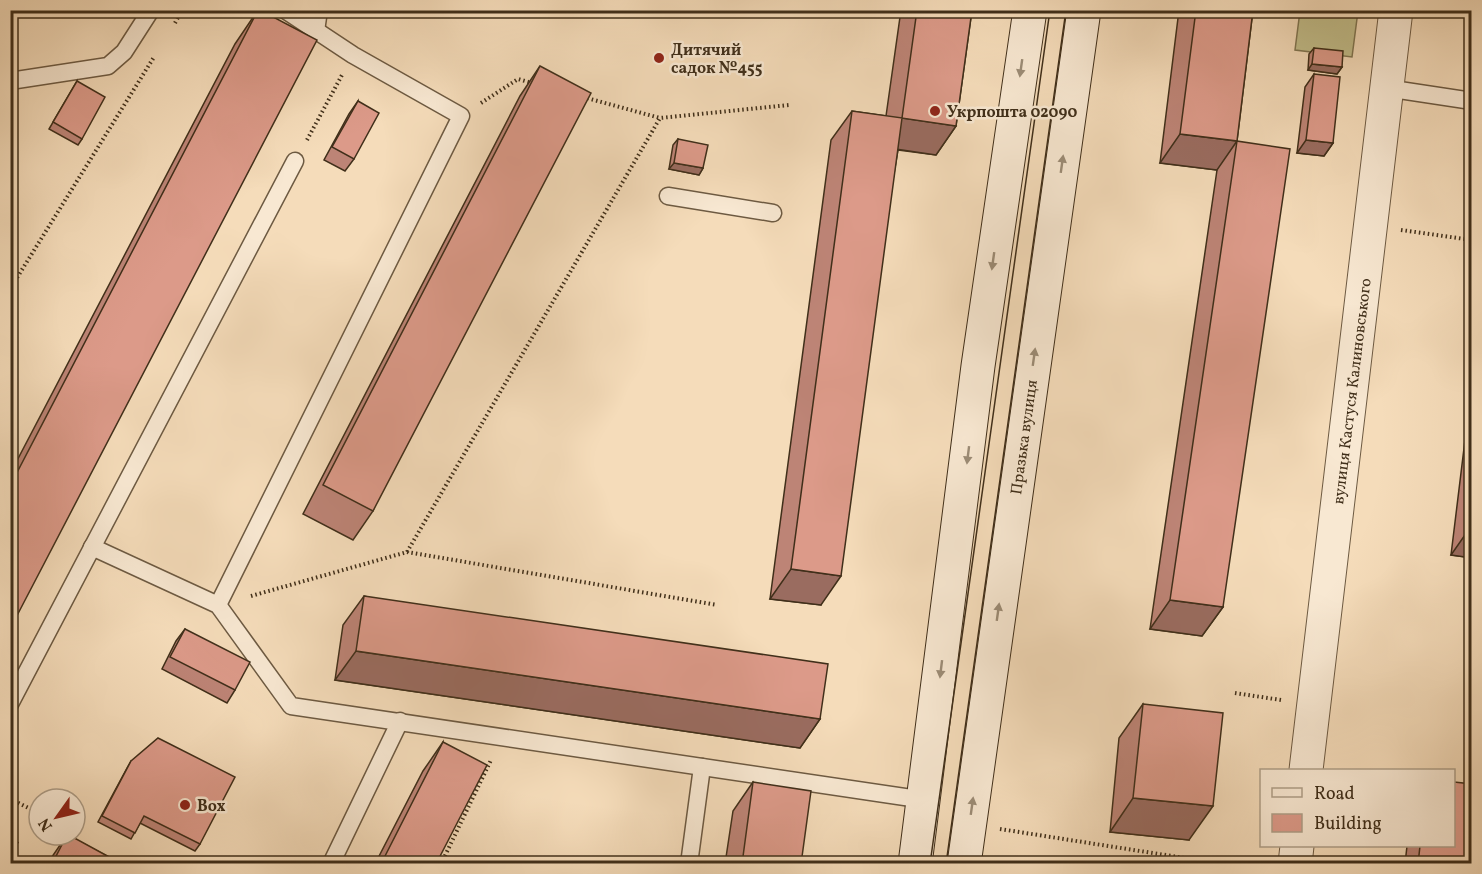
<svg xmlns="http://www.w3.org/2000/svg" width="1482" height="874" font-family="Vollkorn,serif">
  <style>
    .green { fill: #c2be8b; stroke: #817652; stroke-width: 1.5 }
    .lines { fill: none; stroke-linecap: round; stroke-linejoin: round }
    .lane-casing { stroke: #6d5a42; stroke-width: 19 }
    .street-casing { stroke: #6d5a42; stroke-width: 35 }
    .secondary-casing { stroke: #402f1a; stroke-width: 35 }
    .path { stroke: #402f1a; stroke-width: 4; stroke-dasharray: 1.5 3; stroke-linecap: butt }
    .lane { stroke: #f8e8d2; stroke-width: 16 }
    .street { stroke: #f8e8d2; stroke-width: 33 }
    .secondary { stroke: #f8e8d2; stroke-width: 33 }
    .tram { stroke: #402f1a; stroke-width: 1.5 }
    .wall { fill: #bd8476; stroke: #402f1a; stroke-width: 1.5 }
    .shaded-wall { fill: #9a6c60; stroke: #402f1a; stroke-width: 1.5 }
    .building { fill: #dc9a89; stroke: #402f1a; stroke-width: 1.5 }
    .oneway { fill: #9c8c76 }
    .poi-dot { fill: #8f2418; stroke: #f8e8d2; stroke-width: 2 }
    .labels { text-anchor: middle; stroke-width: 5; stroke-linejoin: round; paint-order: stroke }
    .poi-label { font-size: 16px; font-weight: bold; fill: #402f1a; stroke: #f8e8d2; text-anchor: start }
    .street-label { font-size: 16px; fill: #402f1a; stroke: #f8e8d2 }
  </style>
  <rect width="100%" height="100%" fill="#f5dcba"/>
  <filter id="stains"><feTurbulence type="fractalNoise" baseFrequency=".00333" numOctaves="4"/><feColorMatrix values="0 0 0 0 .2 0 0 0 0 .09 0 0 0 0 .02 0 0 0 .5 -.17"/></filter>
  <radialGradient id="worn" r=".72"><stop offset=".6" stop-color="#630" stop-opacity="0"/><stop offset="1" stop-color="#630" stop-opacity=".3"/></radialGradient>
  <path class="green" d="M1300,11h58l-6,46 -57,-7z"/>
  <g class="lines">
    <defs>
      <g id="lane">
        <path d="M316,31l3,-21"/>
        <path d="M10,81l98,-15 16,-14 27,-42"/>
        <path d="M1386,88l86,13"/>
        <path d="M668,196l105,17"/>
        <path d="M92,547l126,58 73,101 634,94"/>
        <path d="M218,605l243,-489 -108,-61 -68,-45"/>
        <path d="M10,704l285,-543"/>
        <path d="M331,864l69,-143"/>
        <path d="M689,864l13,-97"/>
      </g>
      <g id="street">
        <path d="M1306,770l90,-760"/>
        <path d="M1295,864l2,-18"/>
      </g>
      <g id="secondary">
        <path d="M915,864l63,-498 52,-356"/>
        <path d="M964,864l120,-854"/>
      </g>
    </defs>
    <use href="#lane" class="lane-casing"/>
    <use href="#street" class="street-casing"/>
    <use href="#secondary" class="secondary-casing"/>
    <g class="path">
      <path d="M175,23l7,-13"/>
      <path d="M583,97l77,21"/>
      <path d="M481,103l37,-24 14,4"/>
      <path d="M307,140l35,-65"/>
      <path d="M1401,230l71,10"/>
      <path d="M10,289l144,-232"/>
      <path d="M407,552l253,-434 129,-13"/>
      <path d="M251,596l156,-44 310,53"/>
      <path d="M1235,693l46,7"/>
      <path d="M10,799l29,14"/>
      <path d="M1000,829l210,33"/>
      <path d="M10,837l10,9"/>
      <path d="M441,864l50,-104"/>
    </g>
    <use href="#lane" class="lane"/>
    <use href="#street" class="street"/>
    <use href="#secondary" class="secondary"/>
    <g class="tram">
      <path d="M930,864l120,-854"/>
      <path d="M946,864l120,-854"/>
    </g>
  </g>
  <g class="wall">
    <path d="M258,10l-248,619v-155l225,-430z"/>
    <path d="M901,10h71l-16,116 -20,29 -38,-5 -77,455 -51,-6 61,-459 21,-29 34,5z"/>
    <path d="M1179,10h74l-16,131 -14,466 -21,29 -52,-7 67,-459 -57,-7z"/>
    <path d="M1471,10h1v38l-4,-1z"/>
    <path d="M1314,48l28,19 -5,7 -29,-4 1,-16z"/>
    <path d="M540,66l-167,445 -20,29 -50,-26 217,-418z"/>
    <path d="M1314,74l19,69 -9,13 -27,-3 8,-66z"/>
    <path d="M77,81l5,58 -4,6 -29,-16z"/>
    <path d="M358,101l-4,58 -9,12 -21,-11 25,-46z"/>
    <path d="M678,139l25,29 -4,7 -30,-6 4,-24z"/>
    <path d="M1472,431v127l-21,-3 14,-115z"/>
    <path d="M364,596l456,123 -20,29 -465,-68 8,-55z"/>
    <path d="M185,629l50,61 -8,13 -65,-34 14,-28z"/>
    <path d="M1143,704l46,136 -79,-8 9,-94z"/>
    <path d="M443,742l-7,122h-61l48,-93z"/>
    <path d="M131,761l69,83 -5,7 -55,-28 -9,16 -33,-17 29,-54z"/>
    <path d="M753,782l48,82h-76l8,-53z"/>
    <path d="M67,835l55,29h-75z"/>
    <path d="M1407,846h47l18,18h-67z"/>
  </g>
  <g class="shaded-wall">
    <path d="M1472,42v6l-4,-1z"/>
    <path d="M1312,64l30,3 -5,7 -29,-4z"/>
    <path d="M902,118l54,8 -20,29 -54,-8z"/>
    <path d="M1180,134l57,7 -20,29 -57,-7z"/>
    <path d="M1306,140l27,3 -9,13 -27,-3z"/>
    <path d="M674,163l29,5 -4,7 -30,-6z"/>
    <path d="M1467,532l5,1v25l-21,-3z"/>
    <path d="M791,569l50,7 -20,29 -51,-6z"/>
    <path d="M1170,600l53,7 -21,29 -52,-7z"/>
    <path d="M356,651l464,68 -20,29 -465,-68z"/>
    <path d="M1133,798l80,8 -24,34 -79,-8z"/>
  </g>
  <g class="building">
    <path d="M258,10h2l57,30 -307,589v-143z"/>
    <path d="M917,10h55l-16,116 -54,-8 -61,458 -50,-7 61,-458 50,7z"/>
    <path d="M1196,10h57l-16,131 53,8 -67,458 -53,-7 67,-459 -57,-7z"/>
    <path d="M1314,48l29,3 -1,16 -30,-3z"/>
    <path d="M540,66l51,27 -218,418 -50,-26z"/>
    <path d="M1314,74l26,3 -7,66 -27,-3z"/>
    <path d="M77,81l28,16 -23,42 -29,-17z"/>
    <path d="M358,101l21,12 -25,46 -22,-12z"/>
    <path d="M678,139l30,6 -5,23 -29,-5z"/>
    <path d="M1472,493v40l-5,-1z"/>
    <path d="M364,596l464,68 -8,55 -464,-68z"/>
    <path d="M185,629l65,33 -15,28 -65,-33z"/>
    <path d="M1143,704l80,9 -10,93 -80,-8z"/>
    <path d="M158,738l77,39 -35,67 -56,-28 -9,17 -33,-17 29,-55z"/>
    <path d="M443,742l44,23 -51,99h-55z"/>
    <path d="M753,782l58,9 -10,73h-59z"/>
    <path d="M1454,782l18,2v80h-54l2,-18h34z"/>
    <path d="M67,835h2l53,29h-70z"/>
  </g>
  <defs><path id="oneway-solid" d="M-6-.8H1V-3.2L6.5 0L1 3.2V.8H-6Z" transform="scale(1.5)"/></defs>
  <g class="oneway">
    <use href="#oneway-solid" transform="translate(1021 68) rotate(98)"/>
    <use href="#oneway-solid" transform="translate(1062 164) rotate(-82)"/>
    <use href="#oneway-solid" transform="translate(993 261) rotate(98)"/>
    <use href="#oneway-solid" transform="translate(1034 357) rotate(-82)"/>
    <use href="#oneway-solid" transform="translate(968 455) rotate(97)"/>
    <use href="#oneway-solid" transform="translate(998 612) rotate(-82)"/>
    <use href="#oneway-solid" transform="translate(941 669) rotate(97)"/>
    <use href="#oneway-solid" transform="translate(972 806) rotate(-82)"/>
  </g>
  <g class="poi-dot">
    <circle cx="659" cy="58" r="6"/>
    <circle cx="935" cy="111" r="6"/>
    <circle cx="185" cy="805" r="6"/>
  </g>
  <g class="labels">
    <g class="poi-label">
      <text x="671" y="55">Дитячий<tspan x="671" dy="18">садок №455</tspan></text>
      <text x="947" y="117">Укрпошта 02090</text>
      <text x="197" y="811">Box</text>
    </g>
    <g class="street-label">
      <text transform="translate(1351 391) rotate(-83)" y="6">вулиця Кастуся Калиновського</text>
      <text transform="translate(1023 437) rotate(-82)" y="6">Празька вулиця</text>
    </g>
  </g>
  <rect width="1482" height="874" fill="none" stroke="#f5dcba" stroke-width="36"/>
  <rect x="12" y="12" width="1458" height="850" fill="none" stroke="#402f1a" stroke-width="3"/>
  <rect x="18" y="18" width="1446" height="838" fill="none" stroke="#402f1a" stroke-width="1.5"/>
  <rect x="1260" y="769" width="195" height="78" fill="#f8e8d2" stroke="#ae9e88" stroke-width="1.5"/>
  <rect x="1272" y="788" width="30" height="9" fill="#f8e8d2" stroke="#ae9e88" stroke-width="1.5"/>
  <text x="1314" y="799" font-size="18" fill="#402f1a">Road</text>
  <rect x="1272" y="814" width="30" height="18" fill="#dc9a89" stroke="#ae9e88" stroke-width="1.5"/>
  <text x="1314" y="829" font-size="18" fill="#402f1a">Building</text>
  <g transform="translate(57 817) rotate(236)"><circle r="28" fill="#f8e8d2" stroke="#ae9e88" stroke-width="1.5"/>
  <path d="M0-4.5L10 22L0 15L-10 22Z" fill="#8f2418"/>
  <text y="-9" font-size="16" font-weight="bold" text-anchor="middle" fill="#402f1a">N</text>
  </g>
  <rect width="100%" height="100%" filter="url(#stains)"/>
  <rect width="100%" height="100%" fill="url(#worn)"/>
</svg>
